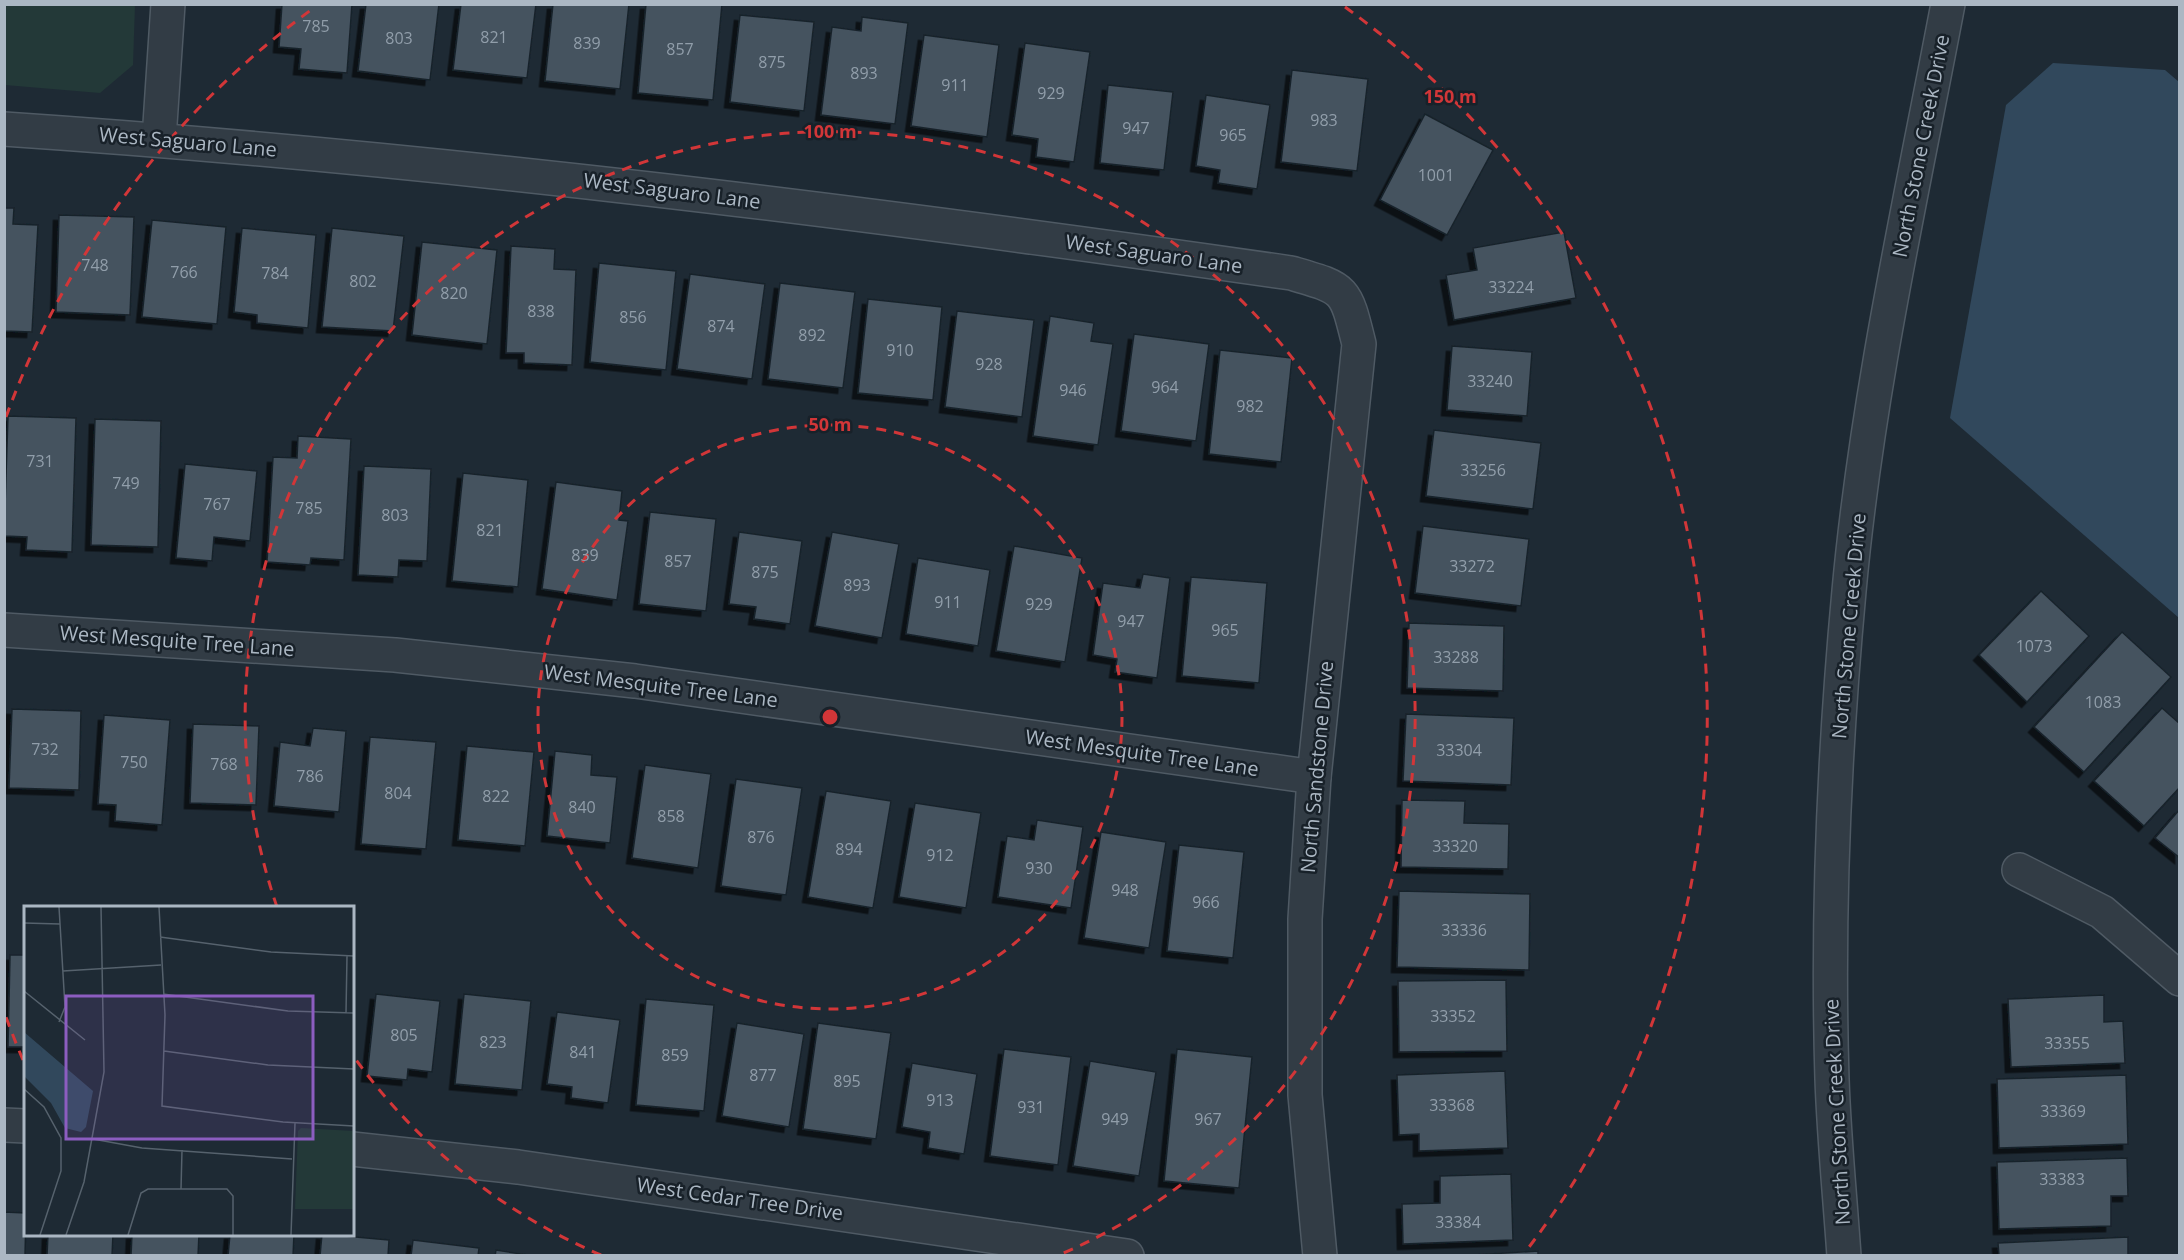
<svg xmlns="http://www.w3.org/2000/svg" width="2184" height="1260" font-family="'Open Sans',sans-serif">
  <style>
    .green { fill: #233938 }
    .water { fill: #31485c }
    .building { fill: #44525f; stroke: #19232b; stroke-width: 1.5; filter: url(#shadow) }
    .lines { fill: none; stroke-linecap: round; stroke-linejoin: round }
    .minor-casing { stroke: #4f5a64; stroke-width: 36 }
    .tertiary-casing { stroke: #4f5a64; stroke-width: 36 }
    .minor { stroke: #323c45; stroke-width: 33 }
    .tertiary { stroke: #323c45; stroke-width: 33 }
    .ring { fill: none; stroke: #d23638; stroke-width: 3; stroke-dasharray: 10 8 }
    .labels { text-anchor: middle; stroke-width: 5; stroke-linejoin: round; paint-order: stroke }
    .number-label { font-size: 16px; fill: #919eaa }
    .street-label { font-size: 20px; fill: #abb7c3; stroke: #182129 }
    .inset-road { fill: none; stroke: #56626d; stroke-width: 1.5 }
    .view { fill: #8c5dc0; fill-opacity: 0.15; stroke: #8c5dc0; stroke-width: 3 }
    .inset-edge { fill: none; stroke: #abb7c3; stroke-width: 3 }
    .centre { fill: #d23638; stroke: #182129; stroke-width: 3 }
    .ring-label { font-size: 18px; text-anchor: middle; font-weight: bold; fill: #d23638; stroke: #182129; stroke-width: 5; stroke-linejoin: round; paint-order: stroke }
  </style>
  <defs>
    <filter id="shadow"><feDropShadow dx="-5.5" dy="5.5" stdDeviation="0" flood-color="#0009"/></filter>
  </defs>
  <rect width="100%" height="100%" fill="#1e2a34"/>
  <path class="green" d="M4,5h131l-2,60 -33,28 -95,-8z"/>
  <path class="water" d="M2053,63l112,7 14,12v536l-229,-200 56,-313z"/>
  <g class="building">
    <path d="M282,4h70l-5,69 -48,-4 2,-20 -22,-2z"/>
    <path d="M366,4h73l-9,76 -72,-9z"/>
    <path d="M461,4h75l-9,74 -74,-8z"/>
    <path d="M553,4h76l-9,85 -75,-8z"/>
    <path d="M646,4h76l-9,96 -75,-7z"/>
    <path d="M740,15l74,7 -10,89 -74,-9z"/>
    <path d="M862,17l46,6 -13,101 -74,-9 11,-88 29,4z"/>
    <path d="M924,35l75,10 -12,92 -76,-11z"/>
    <path d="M1025,43l65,9 -16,110 -38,-5 2,-18 -26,-4z"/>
    <path d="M1292,70l76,9 -11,92 -76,-9z"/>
    <path d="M1108,85l65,7 -9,78 -64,-7z"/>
    <path d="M1206,95l64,10 -13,84 -39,-6 2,-13 -24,-4z"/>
    <path d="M1425,114l68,36 -46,85 -67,-35z"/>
    <path d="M4,208h10l-1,16 25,1 -6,107 -28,-1z"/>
    <path d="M59,215l75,2 -4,98 -74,-3z"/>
    <path d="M152,220l74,7 -9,97 -75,-7z"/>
    <path d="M242,228l74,7 -8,93 -51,-5v-8l-23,-3z"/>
    <path d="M332,228l72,8 -11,95 -71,-4z"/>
    <path d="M1564,232l12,66 -122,22 -8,-45 31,-5 -4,-22z"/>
    <path d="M422,242l75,8 -10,94 -75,-9z"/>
    <path d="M511,246l44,3 -1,20 22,1 -4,95 -48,-2v-10h-18z"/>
    <path d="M599,263l77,8 -10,99 -76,-8z"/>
    <path d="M690,274l75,10 -13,95 -75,-10z"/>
    <path d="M780,283l75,9 -12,96 -75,-9z"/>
    <path d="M868,299l74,8 -9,93 -75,-7z"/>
    <path d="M957,311l77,9 -12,97 -77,-10z"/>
    <path d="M1050,316l44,7 -3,18 22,3 -15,101 -65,-9z"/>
    <path d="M1134,334l75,10 -13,97 -75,-10z"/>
    <path d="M1452,346l80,6 -5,64 -80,-6z"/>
    <path d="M1220,350l72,8 -11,104 -72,-8z"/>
    <path d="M8,416l68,2 -4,134 -46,-2 1,-13 -23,-1z"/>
    <path d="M95,419l66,2 -3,126 -67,-2z"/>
    <path d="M1434,430l107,13 -8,66 -107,-13z"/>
    <path d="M298,436l53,3 -7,121 -33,-2 -1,7 -43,-3 6,-105 24,1z"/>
    <path d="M185,464l72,7 -7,70 -36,-4 -2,24 -36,-3z"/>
    <path d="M364,466l67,3 -4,92 -28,-1 -1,17 -40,-2z"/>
    <path d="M463,473l65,7 -10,107 -66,-6z"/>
    <path d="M556,482l66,9 -3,29 9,1 -11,79 -75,-11z"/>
    <path d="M650,512l66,7 -10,92 -67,-7z"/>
    <path d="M1423,526l106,13 -8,67 -106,-13z"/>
    <path d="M739,532l63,9 -12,83 -36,-5 2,-12 -27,-3z"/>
    <path d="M832,532l67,12 -17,94 -67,-12z"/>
    <path d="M1014,546l68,12 -17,104 -69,-11z"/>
    <path d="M918,558l72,12 -12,76 -72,-12z"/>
    <path d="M1143,574l27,4 -13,100 -42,-6 2,-13 -24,-4 10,-72 37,5z"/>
    <path d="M1191,577l76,6 -8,100 -77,-7z"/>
    <path d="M2041,591l48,45 -62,66 -48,-47z"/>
    <path d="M1409,623l95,3 -1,65 -96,-3z"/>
    <path d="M2122,632l49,45 -87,95 -50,-45z"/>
    <path d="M2162,708l18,16v63l-36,39 -50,-45z"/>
    <path d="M12,709l69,2 -2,79 -70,-2z"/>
    <path d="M1406,714l108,4 -3,67 -108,-4z"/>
    <path d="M104,715l66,5 -8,105 -47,-4 1,-16 -18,-1z"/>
    <path d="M193,724l66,2 -3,79 -66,-2z"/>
    <path d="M313,728l33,3 -7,81 -65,-6 6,-64 30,4z"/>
    <path d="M370,737l66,5 -10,107 -65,-5z"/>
    <path d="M467,746l67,6 -9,94 -67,-6z"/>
    <path d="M555,751l37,4 -1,20 26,2 -7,66 -63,-7z"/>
    <path d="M645,765l66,9 -13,94 -66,-10z"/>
    <path d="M736,779l66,9 -16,107 -65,-9z"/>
    <path d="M826,791l65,10 -18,107 -65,-11z"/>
    <path d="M1402,800l63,1 -1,22 45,1 -1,45 -107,-2z"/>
    <path d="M915,803l66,10 -15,95 -67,-11z"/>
    <path d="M2180,809v49l-25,-20z"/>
    <path d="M1037,820l46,7 -12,81 -73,-11 9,-61 27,4z"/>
    <path d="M1101,832l65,10 -17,106 -65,-10z"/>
    <path d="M1179,845l65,7 -11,106 -66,-7z"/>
    <path d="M1399,891l131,3 -1,76 -132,-3z"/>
    <path d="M10,955h16v92h-18z"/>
    <path d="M1506,980l1,71 -108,1 -1,-71z"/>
    <path d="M376,994l64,7 -8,71 -24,-3 -1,11 -40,-4z"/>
    <path d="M464,994l67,7 -9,89 -67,-6z"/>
    <path d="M2104,995v27l19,-1 2,42 -114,4 -3,-68z"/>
    <path d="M646,999l68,6 -10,106 -68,-6z"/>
    <path d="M557,1012l63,8 -12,83 -37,-5 1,-11 -25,-3z"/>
    <path d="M737,1023l67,11 -15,93 -67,-11z"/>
    <path d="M818,1023l73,10 -15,106 -73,-10z"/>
    <path d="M1004,1049l67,8 -13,108 -68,-9z"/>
    <path d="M1177,1049l75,8 -13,131 -75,-7z"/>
    <path d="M1090,1061l66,11 -17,104 -66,-10z"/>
    <path d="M912,1063l65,11 -13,80 -36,-6 2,-16 -28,-5z"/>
    <path d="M1505,1071l3,77 -89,3v-17l-20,1 -2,-60z"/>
    <path d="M2126,1075l2,69 -129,4 -2,-69z"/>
    <path d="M2127,1158l1,38h-17v30l-112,3 -2,-67z"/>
    <path d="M1511,1174l2,66 -110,4 -1,-40 38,-1v-27z"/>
    <path d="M4,1212l22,1 -1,43h-21z"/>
    <path d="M48,1234h65l-1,22h-65z"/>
    <path d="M132,1234h67l-1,22h-67z"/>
    <path d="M230,1234h64l-1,22h-65z"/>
    <path d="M322,1234l67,6 -1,16h-68z"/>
    <path d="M2128,1237v19h-129l-1,-13z"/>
    <path d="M413,1240l66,8 -1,8h-67z"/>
    <path d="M496,1250l38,6h-39z"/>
    <path d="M1538,1251v5h-80z"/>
  </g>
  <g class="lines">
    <defs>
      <g id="minor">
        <path d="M4,129c432,29 859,83 1287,144 55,16 54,14 68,71l-45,433 -9,142v176l15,161"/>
        <path d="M159,139l9,-135"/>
        <path d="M4,630l391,25 240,26 679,96"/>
        <path d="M2019,870l83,42 78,67"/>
        <path d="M4,1125l22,1"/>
        <path d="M352,1149l166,18 609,89"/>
      </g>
      <path id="tertiary" d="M1844,1256c-4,-59 -10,-118 -12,-177 -5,-162 2,-326 17,-488 18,-197 62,-392 99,-587"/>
    </defs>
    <use href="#minor" class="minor-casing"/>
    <use href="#tertiary" class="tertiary-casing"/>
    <use href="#minor" class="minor"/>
    <use href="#tertiary" class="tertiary"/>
  </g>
  <g class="ring">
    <circle cx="830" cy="717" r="292"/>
    <path d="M601 1255A585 585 0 0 1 354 1057M277 907A585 585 0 1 1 1059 1255"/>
    <path d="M23 1060A877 877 0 0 1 6 1017M6 417A877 877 0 0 1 315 7M1345 7A877 877 0 0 1 1526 1251"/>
  </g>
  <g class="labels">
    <g class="number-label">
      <text x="316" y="32">785</text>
      <text x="494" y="43">821</text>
      <text x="399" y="44">803</text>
      <text x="587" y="49">839</text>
      <text x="680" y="55">857</text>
      <text x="772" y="68">875</text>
      <text x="864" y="79">893</text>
      <text x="955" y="91">911</text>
      <text x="1051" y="99">929</text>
      <text x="1324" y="126">983</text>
      <text x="1136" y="134">947</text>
      <text x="1233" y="141">965</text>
      <text x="1436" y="181">1001</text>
      <text x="95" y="271">748</text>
      <text x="184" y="278">766</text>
      <text x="275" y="279">784</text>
      <text x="363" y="287">802</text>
      <text x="1511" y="293">33224</text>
      <text x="454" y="299">820</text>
      <text x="541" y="317">838</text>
      <text x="633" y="323">856</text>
      <text x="721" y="332">874</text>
      <text x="812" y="341">892</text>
      <text x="900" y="356">910</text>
      <text x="989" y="370">928</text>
      <text x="1490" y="387">33240</text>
      <text x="1165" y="393">964</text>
      <text x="1073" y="396">946</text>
      <text x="1250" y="412">982</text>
      <text x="40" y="467">731</text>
      <text x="1483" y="476">33256</text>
      <text x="126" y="489">749</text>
      <text x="217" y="510">767</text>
      <text x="309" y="514">785</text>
      <text x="395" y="521">803</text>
      <text x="490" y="536">821</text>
      <text x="585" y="561">839</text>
      <text x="678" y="567">857</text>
      <text x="1472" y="572">33272</text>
      <text x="765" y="578">875</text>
      <text x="857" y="591">893</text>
      <text x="948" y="608">911</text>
      <text x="1039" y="610">929</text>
      <text x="1131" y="627">947</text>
      <text x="1225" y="636">965</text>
      <text x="2034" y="652">1073</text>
      <text x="1456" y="663">33288</text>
      <text x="2103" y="708">1083</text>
      <text x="45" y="755">732</text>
      <text x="1459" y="756">33304</text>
      <text x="134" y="768">750</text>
      <text x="224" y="770">768</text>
      <text x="310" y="782">786</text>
      <text x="398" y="799">804</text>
      <text x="496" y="802">822</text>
      <text x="582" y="813">840</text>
      <text x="671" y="822">858</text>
      <text x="761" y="843">876</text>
      <text x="1455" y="852">33320</text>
      <text x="849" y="855">894</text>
      <text x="940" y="861">912</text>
      <text x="1039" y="874">930</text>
      <text x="1125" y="896">948</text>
      <text x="1206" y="908">966</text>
      <text x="1464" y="936">33336</text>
      <text x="1453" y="1022">33352</text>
      <text x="404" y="1041">805</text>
      <text x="493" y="1048">823</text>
      <text x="2067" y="1049">33355</text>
      <text x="583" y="1058">841</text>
      <text x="675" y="1061">859</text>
      <text x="763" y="1081">877</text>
      <text x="847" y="1087">895</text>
      <text x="940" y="1106">913</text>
      <text x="1452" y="1111">33368</text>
      <text x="1031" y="1113">931</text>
      <text x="2063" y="1117">33369</text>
      <text x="1115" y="1125">949</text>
      <text x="1208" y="1125">967</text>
      <text x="2062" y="1185">33383</text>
      <text x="1458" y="1228">33384</text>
    </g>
    <g class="street-label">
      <text transform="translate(188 142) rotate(5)" y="7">West Saguaro Lane</text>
      <text transform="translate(1921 146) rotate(-79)" y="7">North Stone Creek Drive</text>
      <text transform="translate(672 191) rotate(7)" y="7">West Saguaro Lane</text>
      <text transform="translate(1154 254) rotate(8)" y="7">West Saguaro Lane</text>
      <text transform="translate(1849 626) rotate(-85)" y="7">North Stone Creek Drive</text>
      <text transform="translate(177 641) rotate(4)" y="7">West Mesquite Tree Lane</text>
      <text transform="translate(661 686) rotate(7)" y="7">West Mesquite Tree Lane</text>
      <text transform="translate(1142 753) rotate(8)" y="7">West Mesquite Tree Lane</text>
      <text transform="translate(1317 767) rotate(-85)" y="7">North Sandstone Drive</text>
      <text transform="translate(1837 1112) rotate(-93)" y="7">North Stone Creek Drive</text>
      <text transform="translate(740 1199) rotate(8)" y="7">West Cedar Tree Drive</text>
    </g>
  </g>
  <g transform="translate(24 906)">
    <rect width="330" height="330" fill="#1e2a34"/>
    <path d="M277,222l53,3v78h-59l3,-78z" fill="#233938"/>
    <path d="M0,126l69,59 -7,36 -5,5 -16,-4 -14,-25 -27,-27z" fill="#31485c"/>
    <path class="inset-road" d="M35,1l6,100 -6,15M135,1l6,108 -3,91 121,16 71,4M0,17l36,1M136,31l111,15 83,4M39,65l98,-6M0,85l61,49M139,88l125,17 66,2M322,107l1,-57M140,145l104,14 86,4M0,183l20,18 17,31v33l-21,64M69,233l49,9 150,11M157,283l1,-39M42,329l18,-53 20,-110 -3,-165M104,329l13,-42 7,-4h79l6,7v39M267,329l4,-112"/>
    <path class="view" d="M42,90h247v143h-247z"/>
    <rect width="330" height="330" class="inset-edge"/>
  </g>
  <circle cx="830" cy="717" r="9" class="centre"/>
  <g class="ring-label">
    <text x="1450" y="103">150 m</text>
    <text x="830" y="138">100 m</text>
    <text x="830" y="431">50 m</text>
  </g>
  <rect width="2184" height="1260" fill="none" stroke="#abb7c3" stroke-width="12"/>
</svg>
